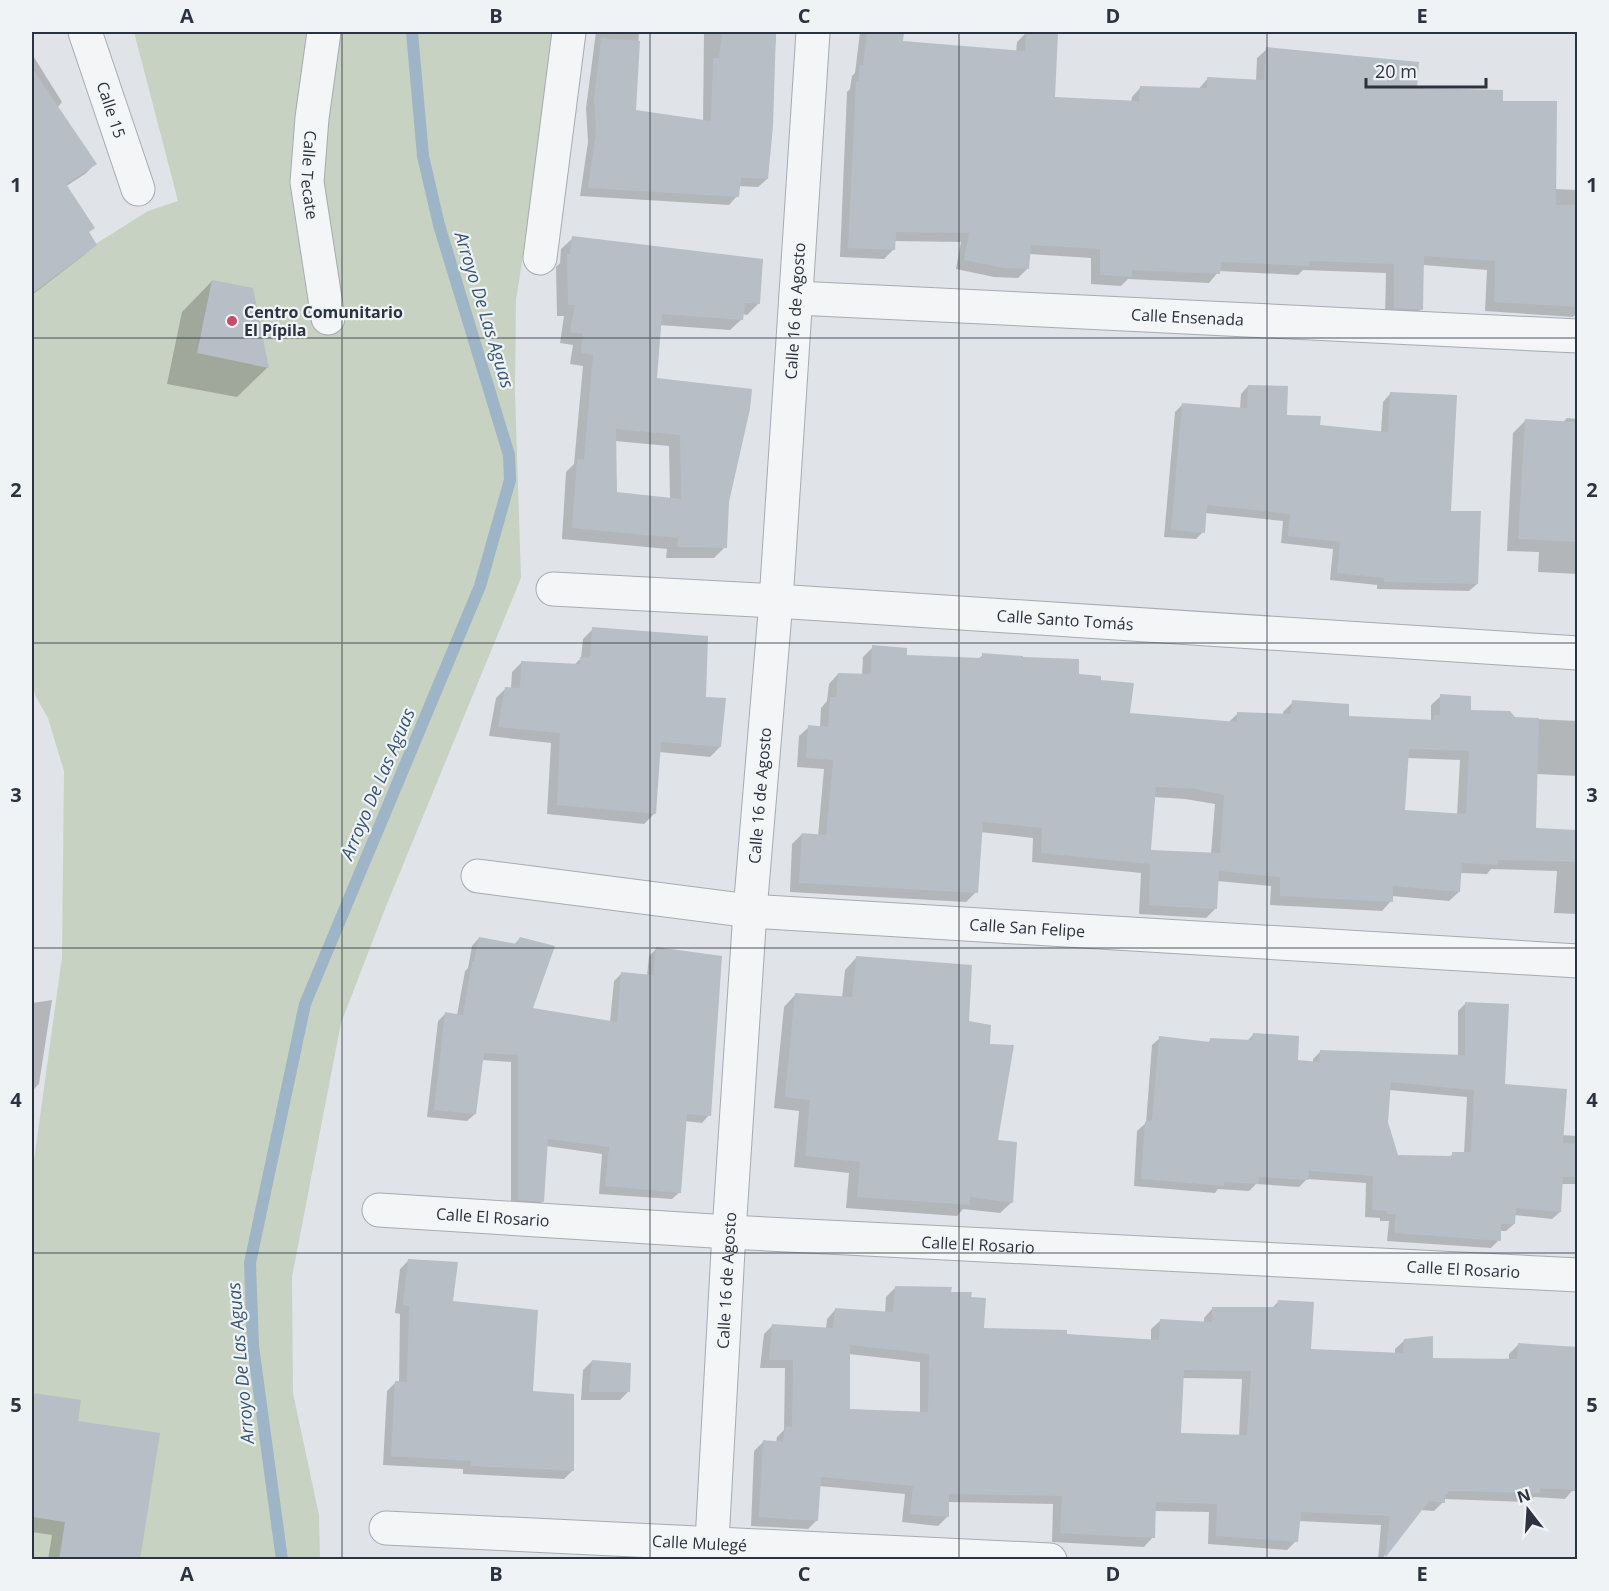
<svg xmlns="http://www.w3.org/2000/svg" width="1609" height="1591" font-family="'Open Sans',sans-serif">
  <style>
    .green { fill: #c7d2c2 }
    .shadow { fill: #0003; fill-rule: evenodd }
    .lines { fill: none; stroke-linecap: round; stroke-linejoin: round }
    .stream { stroke: #9db5c6; stroke-width: 12 }
    .building { fill: #b8bec5; fill-rule: evenodd }
    .minor-casing { stroke: #a6abb2; stroke-width: 35 }
    .minor { stroke: #f3f5f7; stroke-width: 33 }
    .grid { fill: none; stroke: #2a333f; stroke-width: 1.5; stroke-opacity: 0.55 }
    .poi-dot { fill: #c64c6a; stroke: #f0f3f6; stroke-width: 2 }
    .labels { text-anchor: middle; stroke-width: 4.5; stroke-linejoin: round; paint-order: stroke }
    .street-label { font-size: 16px; fill: #2a333f; stroke: #f0f3f6 }
    .poi-label { font-size: 16px; font-weight: bold; fill: #2a333f; stroke: #f0f3f6; text-anchor: start }
    .water-label { font-size: 18px; font-style: italic; fill: #365670; stroke: #f0f3f6 }
    .neatline { fill: none; stroke: #2a333f; stroke-width: 2 }
    .grid-label { font-size: 20px; text-anchor: middle; font-weight: bold; fill: #2a333f }
  </style>
  <rect width="100%" height="100%" fill="#e0e4e8"/>
  <path class="green" d="M134,32h424l-42,268 -1,92 6,186 -134,326 -46,119 -49,254 1,116 26,122 1,44h-288v-384l30,-218 2,-186 -16,-53 -12,-21 -4,-14v-399l116,-73 30,-10z"/>
  <g class="shadow">
    <path d="M596,32h43l-5,79 69,10 1,-89h72l-9,147 -9,8 -20,-1 -1,10 -8,9 -149,-9 8,-54 -2,-34z"/>
    <path d="M860,32h43l-1,10 114,10 1,-10 9,-9 27,66 78,4 1,-6 9,-10 57,3 10,-12 48,3 1,-23 10,-9 149,41 85,12 54,87 23,1v122l-5,5 -88,-6 2,-41 -64,-5 -2,44 -9,9 -27,-1 1,-44 -83,-3 -5,5 -79,-4 -10,12 -81,-4 -7,7 -30,-2v-26l-62,-4 -1,14 -10,10 -24,-1 -38,-8 5,-27 -67,-1v8l-10,10 -44,-2 7,-165 3,-3 2,-13 3,-3z"/>
    <path d="M32,54l30,48 -5,6 38,56 -10,10 -20,13 30,57 -11,11 -52,40z"/>
    <path d="M573,238l186,65 -12,12 -5,-1v5l-12,11 -71,-5 -4,55 72,122 -2,45 -11,11h-48l1,-9 -105,-10 4,-67 8,-8 9,-98 -13,-2 3,-19 -13,-2 4,-27h-7l-1,-49 4,-4 1,-14zM615,441l54,5 1,53 -54,-6z"/>
    <path d="M212,281l56,86 -31,30 -70,-13 15,-72z"/>
    <path d="M1248,386l38,30 33,11 62,5 2,-30 7,-8 59,118 28,72 -8,7 -92,-2v-4l-47,-5 3,-31 -52,-6 2,-22 -78,-8 -2,19 -7,7 -32,-2 11,-125 8,-8 57,5 1,-15z"/>
    <path d="M1567,418l11,1v155l-40,-2 1,-20 -32,-1 6,-118 12,-12 37,2z"/>
    <path d="M593,629l111,69 16,49 -10,10 -51,-5 -5,62 -10,10 -97,-10 4,-71 -62,-7 7,-38 10,-10 5,1 1,-17 10,-10 52,3 7,-7 2,-19z"/>
    <path d="M873,647l32,9 73,3 5,-4 116,26 29,33 100,9 10,-10 45,2v-3l10,-10 54,16 84,2v-15l10,-9 28,15 46,7 63,3v55l-42,-2 -2,55 44,2v83l-24,-1 3,-42 -66,-2 -4,5 -27,-1 -1,19 -10,9 -57,-5 -1,5 -9,10 -112,-6 1,-19 -54,-5 -1,27 -10,10 -67,-4 2,-41 -109,-11 1,-24 -53,-6 -4,60 -10,10 -176,-10 2,-48 10,-10 16,2 6,-67 -27,-2 2,-31 10,-9h11l1,-19 6,-7 2,-17 9,-10 24,2 1,-19zM1407,758l53,2 -3,55 -53,-4zM1154,797l31,2 30,5 -4,50 -61,-3z"/>
    <path d="M479,938l35,7 6,-7 11,71 79,13 4,-41 8,-8 25,3 2,-20 7,-7 53,166 -7,8 -17,-2 -5,71 -8,7 -73,-5 3,-40 -56,-8 -3,55 -8,8 -24,-2v-145l-29,-2 -7,54 -8,7 -40,-4 11,-96 7,-7 12,1 8,-44 3,-3 4,-22z"/>
    <path d="M856,958l111,65 22,22 8,97 15,60 -12,11 -37,-4 -6,7 -111,-8 3,-35 -55,-6 5,-56 -25,-3 10,-101 11,-12 47,3 3,-28z"/>
    <path d="M52,1000l-13,84 -7,7v-88z"/>
    <path d="M1466,1003l37,82 59,50 16,1v48h-17l-1,28 -8,7 -38,-4v9l-8,7h-6l-1,9 -8,8 -104,-7 2,-20h-9v-3l-15,-1 1,-34 -59,-4 -8,8 -43,-3 -7,7 -31,-2 -3,4 -81,-7 3,-55 9,-8 6,-78 8,-7 48,5 3,-4 36,2 6,-6 43,26 17,2v-4l8,-8 137,5v-45zM1389,1090l78,7 -3,57h-11l-4,3 -52,-1 -10,-34z"/>
    <path d="M409,1260l42,42 80,90 42,78 -9,9 -101,-5v-5l-80,-4 4,-74 9,-9 3,1 1,-69 -5,-1 5,-44z"/>
    <path d="M895,1288l55,5 19,6 13,30 169,11v-11l10,-9 43,3v-5l9,-10 58,1 7,-7 32,49 85,3v-5l10,-9 26,19 78,2v-7l9,-9 60,31v115h-6l-7,8 -31,-2 -5,5 -86,-3v3l-9,9 -14,-1 -39,50h-3l3,-35 -83,-4 -2,20 -9,9 -79,-6 1,-32 -55,-1 -1,26 -9,10 -92,-5 1,-38 -106,-2v15l-9,9 -36,-4 3,-28 -86,-8 -2,34 -9,9 -57,-3 3,-75 9,-9 13,1 1,-6 7,-7 1,-62h-25l4,-34 9,-9 53,4 1,-10 9,-10 49,4 1,-16zM849,1354l71,8v51l-72,-2zM1182,1378l60,1 -3,57 -60,-2z"/>
    <path d="M592,1361l36,31 -8,8h-39l2,-30z"/>
    <path d="M32,1394l47,8 -3,20 63,138h-91l4,-25 -20,-3z"/>
  </g>
  <g class="lines">
    <path class="stream" d="M282,1560l-29,-214 -3,-83 55,-259 175,-418 30,-106 -1,-25 -70,-230 -16,-69 -11,-124"/>
  </g>
  <g class="building">
    <path d="M722,32h54l-3,94 -5,53 -27,-1 -2,19 -151,-9 8,-56 -2,-33 7,-61 39,3 -4,69 75,11 2,-63h6z"/>
    <path d="M867,32h37l-1,9 122,10 1,-19 32,1 -3,64 84,4 1,-15 67,2v-11l57,3 2,-33 153,15 -2,26 86,2v11h54l-1,104h22v102l-84,-5 1,-41 -71,-5 -1,54 -29,-2v-44l-85,-3v5l-88,-4 -1,12 -88,-4v7l-32,-2v-26l-69,-4 -2,24 -25,-1 -40,-8 5,-27 -73,-1 -1,18 -47,-2 8,-167h2l2,-16h3z"/>
    <path d="M32,68l65,96 -31,20 29,44 -6,4 8,13 -65,49z"/>
    <path d="M572,236l191,23 -3,45 -15,-1 -2,17 -81,-6 -5,64 95,11 -2,20 -21,93 -2,46 -50,-1 1,-9 -106,-10 5,-69 7,1 9,-105 -12,-2 2,-19 -13,-2 5,-27h-7l-1,-51h3zM616,429l64,6 1,64 -64,-7z"/>
    <path d="M212,280l41,8 16,80 -72,-15z"/>
    <path d="M1248,385l40,1 -1,29 34,1 -1,9 68,7 2,-40 67,3 -6,116h30l-3,73 -94,-2v-4l-47,-5 3,-31 -52,-6 2,-22 -83,-9 -2,28 -34,-3 11,-127 65,5z"/>
    <path d="M1525,419l53,3v120l-60,-3z"/>
    <path d="M592,627l116,9 -2,61 20,1 -5,49 -60,-5 -5,72 -99,-9 3,-72 -62,-6 7,-40 15,1 1,-27 59,3v-7l10,1z"/>
    <path d="M872,645l35,3v7l75,3v-5l41,3v1l56,2v15l22,2v4l33,3 -4,30 107,9v-10l54,2 1,-14 57,4v12l85,4v-5h6v-21l31,2v14l39,1 5,6 24,1 -3,110 42,2v32l-80,-2v5l-36,-2 -2,29 -67,-6v16l-113,-6v-19l-61,-6 -2,38 -39,-2 -29,-2 1,-41 -109,-11 1,-25 -59,-6 -5,71 -179,-10 3,-50 24,2 7,-75 -27,-2 2,-33 20,2 2,-30h6l2,-24 33,1zM1409,749l60,2 -3,63 -61,-4zM1156,787l40,2 28,6 -4,58 -69,-3z"/>
    <path d="M479,937l38,7 3,-7 35,9 -22,62 84,14 4,-50 32,3 3,-28 66,9 -11,160 -24,-2 -6,79 -76,-7 4,-39 -61,-8 -4,63 -26,-2v-145l-34,-2 -8,61 -42,-4 11,-98 18,3 9,-53h2z"/>
    <path d="M856,956l116,9 -3,56 22,4 -1,19 24,1 -16,95 19,2 -4,61 -43,-6v8l-113,-8 3,-35 -55,-6 5,-56 -25,-3 10,-104 57,4z"/>
    <path d="M1465,1002l44,2 -4,80 62,5 -4,54 15,1v33h-15l-2,35 -45,-4 -1,16h-14v17l-107,-8 2,-19h-9v-3l-15,-1 1,-34 -64,-5 -1,9 -49,-3 -1,7 -34,-2v4l-83,-7 4,-57 7,-2 7,-84 51,6v-4l42,2 1,-7 46,3 -1,24 21,2 1,-12 145,5zM1391,1082l83,8 -3,62h-19v4l-54,-1 -10,-33z"/>
    <path d="M408,1259l50,3 -5,39 85,9 -5,81 41,3v77l-103,-5v-5l-80,-5 4,-75 12,1 2,-76 -6,-1z"/>
    <path d="M895,1286l57,1 -1,5h21l-1,5 15,1 -2,30 83,2v4l92,6 1,-21 52,3v-15h65l1,-7 36,2 -3,47 92,4 1,-14 29,-3v22l84,1 1,-16 60,4v135l-2,8 -36,-2v5l-92,-2v3h-3v9l-16,-2 -44,57 5,-42 -89,-4 -3,30 -82,-6 1,-32 -61,-2 -1,36 -95,-5 2,-37 -113,-2v23l-39,-3 3,-28 -92,-9 -3,44 -59,-4 4,-77 20,2 2,-16 7,1 1,-67h-24l3,-36 61,4 2,-20 58,4zM850,1345l79,9 -1,58 -78,-3zM1184,1370l67,1 -4,64 -66,-2z"/>
    <path d="M592,1360l39,3 -1,29h-41z"/>
    <path d="M32,1393l49,7 -3,21 82,12 -20,127h-81l6,-38 -33,-5z"/>
  </g>
  <g class="lines">
    <defs>
      <g id="minor">
        <path id="s1" d="M85,32l53,157"/>
        <path id="s2" d="M324,32l-12,86 -5,64 21,136"/>
        <path d="M540,258l29,-226"/>
        <path id="s3" d="M796,298l782,38"/>
        <path id="s4" d="M553,589l223,12 802,52"/>
        <path id="s5" d="M478,876l272,35 828,50"/>
        <path id="s6" d="M379,1210l350,22 849,43"/>
        <path id="s7" d="M386,1528l664,32"/>
        <path id="s8" d="M711,1560l18,-328 21,-321 26,-310 37,-569"/>
      </g>
    </defs>
    <use href="#minor" class="minor-casing"/>
    <use href="#minor" class="minor"/>
  </g>
  <path class="grid" d="M342,32v1528M650,32v1528M959,32v1528M1267,32v1528M32,338h1546M32,643h1546M32,948h1546M32,1253h1546"/>
  <circle class="poi-dot" cx="232" cy="321" r="6"/>
  <g class="labels">
    <g class="street-label">
      <text dy="6" stroke="none"><textPath href="#s1" startOffset="82">Calle 15</textPath></text>
      <text dy="6" stroke="none"><textPath href="#s2" startOffset="144">Calle Tecate</textPath></text>
      <text dy="6" stroke="none"><textPath href="#s8" startOffset="1252">Calle 16 de Agosto</textPath></text>
      <text dy="6" stroke="none"><textPath href="#s3" startOffset="392">Calle Ensenada</textPath></text>
      <text dy="6" stroke="none"><textPath href="#s4" startOffset="513">Calle Santo Tomás</textPath></text>
      <text dy="6" stroke="none"><textPath href="#s8" startOffset="766">Calle 16 de Agosto</textPath></text>
      <text dy="6" stroke="none"><textPath href="#s5" startOffset="552">Calle San Felipe</textPath></text>
      <text dy="6" stroke="none"><textPath href="#s6" startOffset="114">Calle El Rosario</textPath></text>
      <text dy="6" stroke="none"><textPath href="#s6" startOffset="600">Calle El Rosario</textPath></text>
      <text dy="6" stroke="none"><textPath href="#s6" startOffset="1086">Calle El Rosario</textPath></text>
      <text dy="6" stroke="none"><textPath href="#s8" startOffset="280">Calle 16 de Agosto</textPath></text>
      <text dy="6" stroke="none"><textPath href="#s7" startOffset="314">Calle Mulegé</textPath></text>
    </g>
    <g class="poi-label">
      <text x="244" y="318">Centro Comunitario<tspan x="244" dy="18">El Pípila</tspan></text>
    </g>
    <g class="water-label">
      <text transform="translate(484 310) rotate(73)" y="6">Arroyo De Las Aguas</text>
      <text transform="translate(378 784) rotate(-67)" y="6">Arroyo De Las Aguas</text>
      <text transform="translate(241 1363) rotate(-95)" y="6">Arroyo De Las Aguas</text>
    </g>
  </g>
  <rect width="1609" height="1591" fill="none" stroke="#f0f3f6" stroke-width="66"/>
  <g transform="translate(1528 1510) rotate(343)" stroke="#f0f3f6" stroke-width="4.5" paint-order="stroke">
  <path d="M0-4.5L10 22L0 15L-10 22Z" fill="#2a333f"/>
  <text y="-9" font-size="16" font-weight="bold" text-anchor="middle" fill="#2a333f">N</text>
  </g>
  <path d="M1366 78v9h120v-9" fill="none" stroke="#2a333f" stroke-width="3"/>
  <text x="1375" y="78" font-size="18" fill="#2a333f" stroke="#f0f3f6" stroke-width="4.5" paint-order="stroke">20 m</text>
  <rect x="33" y="33" width="1543" height="1525" class="neatline"/>
  <g class="grid-label">
    <text x="187" y="23">A</text>
    <text x="496" y="23">B</text>
    <text x="804" y="23">C</text>
    <text x="1113" y="23">D</text>
    <text x="1422" y="23">E</text>
    <text x="16" y="192">1</text>
    <text x="1592" y="192">1</text>
    <text x="16" y="497">2</text>
    <text x="1592" y="497">2</text>
    <text x="16" y="802">3</text>
    <text x="1592" y="802">3</text>
    <text x="16" y="1107">4</text>
    <text x="1592" y="1107">4</text>
    <text x="16" y="1412">5</text>
    <text x="1592" y="1412">5</text>
    <text x="187" y="1581">A</text>
    <text x="496" y="1581">B</text>
    <text x="804" y="1581">C</text>
    <text x="1113" y="1581">D</text>
    <text x="1422" y="1581">E</text>
  </g>
</svg>
